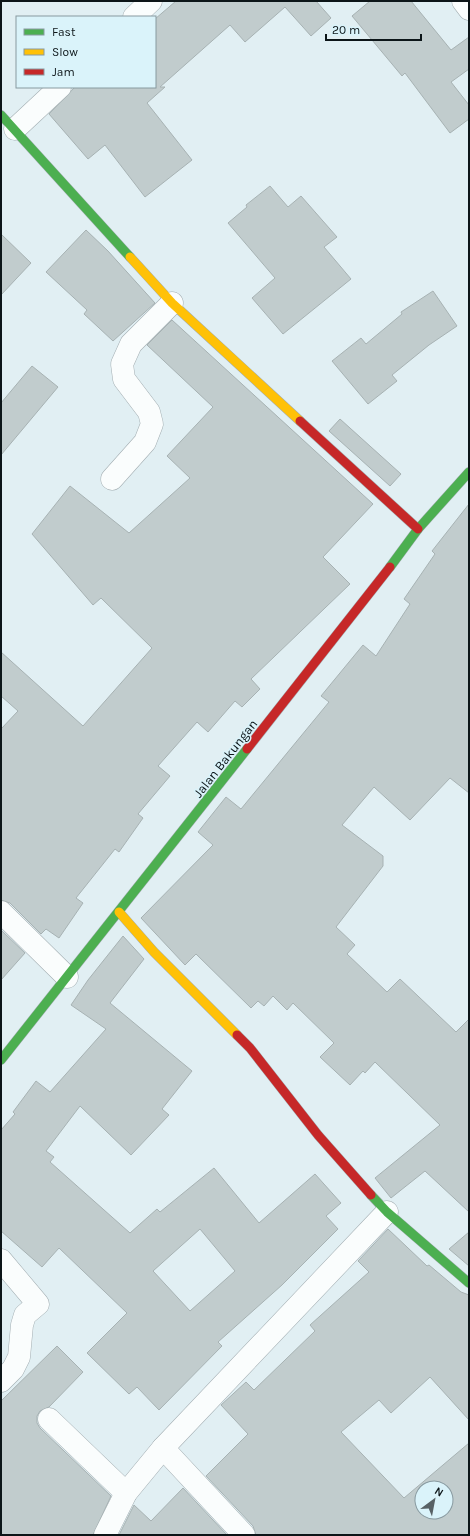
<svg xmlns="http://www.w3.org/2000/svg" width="470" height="1536" font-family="Karla,sans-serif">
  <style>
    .building { fill: #c1cccd; stroke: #a7b2b3; fill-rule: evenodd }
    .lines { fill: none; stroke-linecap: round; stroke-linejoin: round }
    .street-casing { stroke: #a3aeb2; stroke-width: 23 }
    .fast-casing { stroke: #a3aeb2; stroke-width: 10 }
    .slow-casing { stroke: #a3aeb2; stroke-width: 10 }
    .jam-casing { stroke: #a3aeb2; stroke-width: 10 }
    .street { stroke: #fafdfd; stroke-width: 22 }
    .fast { stroke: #4caf50; stroke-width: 9 }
    .slow { stroke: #ffc107; stroke-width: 9 }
    .jam { stroke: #c62828; stroke-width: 9 }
    .labels { text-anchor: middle; stroke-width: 3; stroke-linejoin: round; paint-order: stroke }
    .street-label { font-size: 13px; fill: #0c1518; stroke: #daf3fa }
  </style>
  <rect width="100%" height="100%" fill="#e1eff3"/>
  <g class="building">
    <path d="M176,1h140l15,17 -20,18 -26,-29 -40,35 -15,-17 -70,62h5l-18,16 45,57 -47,37 -40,-52 -17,14 -39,-45 26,-27h80v-68z"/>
    <path d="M370,1h41l40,49 18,-13v32l-18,13 18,23v14l-19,14 -45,-60 -3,3 -50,-60z"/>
    <path d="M270,186l18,21 13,-11 36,41 -13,10 27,32 -68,55 -31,-36 23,-20 -47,-55 19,-16 -1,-2z"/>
    <path d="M86,230l22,21 47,52 -42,38 -29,-27 3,-4 -41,-38z"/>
    <path d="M1,234l30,29 -30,32z"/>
    <path d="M433,291l24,35 -28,19 -37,30 5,6 -29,23 -36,-43 29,-23 5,6 36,-30 -1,-2z"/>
    <path d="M172,320l201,184 -50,53 27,27 -99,95 9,10 -18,18 -7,-6 -27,31 -11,-10 -39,44 12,10 -32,38 5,4 -24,34 -4,-3 -39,49 7,5 -24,35 -13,-9 -5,5 -31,-31 -9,-3v-171l17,-18 -17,-15v-44l82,74 69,-78 -51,-50 -8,7 -61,-71 38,-48 59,47 61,-55 -23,-22 46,-49 -66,-62z"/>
    <path d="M32,366l26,21 -57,68v-52z"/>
    <path d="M340,419l61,55 -11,12 -61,-55z"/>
    <path d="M469,504v289l-19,-15 -40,42 -36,-33 -32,38 41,31v10l-47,61 19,18 -8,9 40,38 13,-13 56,53 13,-13v193l-44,-41 -34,27 -16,-20 65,-53 -65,-63 -10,11 -2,-2 -13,14 -30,-28 14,-14 -41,-40 -6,7 -14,-14 -9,10 -6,-5 -7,7 -55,-54 -11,11 -44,-47 72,-73 -15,-13 28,-35 15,12 88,-107 -8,-6 42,-51 13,11 34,-52 -6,-5 31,-45 -3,-3z"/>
    <path d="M1,930l24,23 -24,27z"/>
    <path d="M123,936l21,23 -34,44 82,68 -30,38 7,6 -38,40 -51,-49 -34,45 8,6 -4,5 80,71 27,-24 3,3 54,-44 45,55 56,-49 26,29 -15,13 12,13 -56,56 -64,57 4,4 -63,64 -22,-23 -8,7 -42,-41 40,-40 -68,-65 -17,19 -41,-36v-101l14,-16 -2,-2 23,-31 14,11 56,-63 -35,-24 17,-25zM200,1229l35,42 -45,40 -37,-40z"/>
    <path d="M388,1229l39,37 2,-1 32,27 8,3v125l-39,-43 -39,36 -12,-13 -38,32 63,66 65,-55v92h-213l-3,-9 -47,-50 42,-42 -27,-29 25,-23 8,8 61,-59 -5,-6 59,-53 -11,-11zM422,1488h24v24h-24z"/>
    <path d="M469,1232v34l-20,-17z"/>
    <path d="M57,1346l26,26 -34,35 -9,4 -3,5v7l3,5 71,68 -18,39h-92v-134z"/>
    <path d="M183,1488l44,47h-108l15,-30 17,16z"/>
  </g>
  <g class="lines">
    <defs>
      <g id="street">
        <path d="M463,1l6,8"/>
        <path d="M134,17l17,-16"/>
        <path d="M15,129l45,-42"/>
        <path d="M112,479l33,-37 7,-18 -3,-12 -25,-33 -2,-15 9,-20 41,-41"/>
        <path d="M1,912l66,65"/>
        <path d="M1,1260l37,44 -13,11 -3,10 -3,32 -6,12 -12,12"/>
        <path d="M49,1419l77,74"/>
        <path d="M163,1448l81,87"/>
        <path d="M105,1535l21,-42 37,-45 224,-236"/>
      </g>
      <g id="fast">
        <path d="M1,115l129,142"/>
        <path d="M390,567l28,-38 51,-57"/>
        <path d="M1,1060l246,-311"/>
        <path d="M371,1195l16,17 82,71"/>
      </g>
      <g id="slow">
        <path d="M130,257l42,46 128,118"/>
        <path d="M119,912l35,40 83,83"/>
      </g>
      <g id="jam">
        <path d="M300,421l118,108"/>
        <path d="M247,749l143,-182"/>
        <path d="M237,1035l13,13 68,87 53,60"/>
      </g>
    </defs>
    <use href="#street" class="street-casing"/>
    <use href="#fast" class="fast-casing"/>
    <use href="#slow" class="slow-casing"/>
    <use href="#jam" class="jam-casing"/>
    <use href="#street" class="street"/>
    <use href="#fast" class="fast"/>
    <use href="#slow" class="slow"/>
    <use href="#jam" class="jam"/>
  </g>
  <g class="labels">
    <g class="street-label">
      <text transform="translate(225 758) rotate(-52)" y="5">Jalan Bakungan</text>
    </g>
  </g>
  <rect width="470" height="1536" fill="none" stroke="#0c1518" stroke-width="4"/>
  <rect x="16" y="16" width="140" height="72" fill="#daf3fa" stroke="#889aa0"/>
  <rect x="24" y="29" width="20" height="6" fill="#4caf50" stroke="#889aa0"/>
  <text x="52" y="36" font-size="12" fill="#0c1518">Fast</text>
  <rect x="24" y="49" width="20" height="6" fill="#ffc107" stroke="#889aa0"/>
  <text x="52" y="56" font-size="12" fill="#0c1518">Slow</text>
  <rect x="24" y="69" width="20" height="6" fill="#c62828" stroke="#889aa0"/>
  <text x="52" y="76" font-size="12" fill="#0c1518">Jam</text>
  <g transform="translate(434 1500) rotate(32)"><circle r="19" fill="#daf3fa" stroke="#889aa0"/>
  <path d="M0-3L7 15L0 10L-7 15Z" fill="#576165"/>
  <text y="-6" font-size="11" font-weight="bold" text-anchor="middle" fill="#0c1518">N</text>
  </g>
  <path d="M326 34v6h95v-6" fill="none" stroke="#0c1518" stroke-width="2"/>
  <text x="332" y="34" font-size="12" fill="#0c1518" stroke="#daf3fa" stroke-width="3" paint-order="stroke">20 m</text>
</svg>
